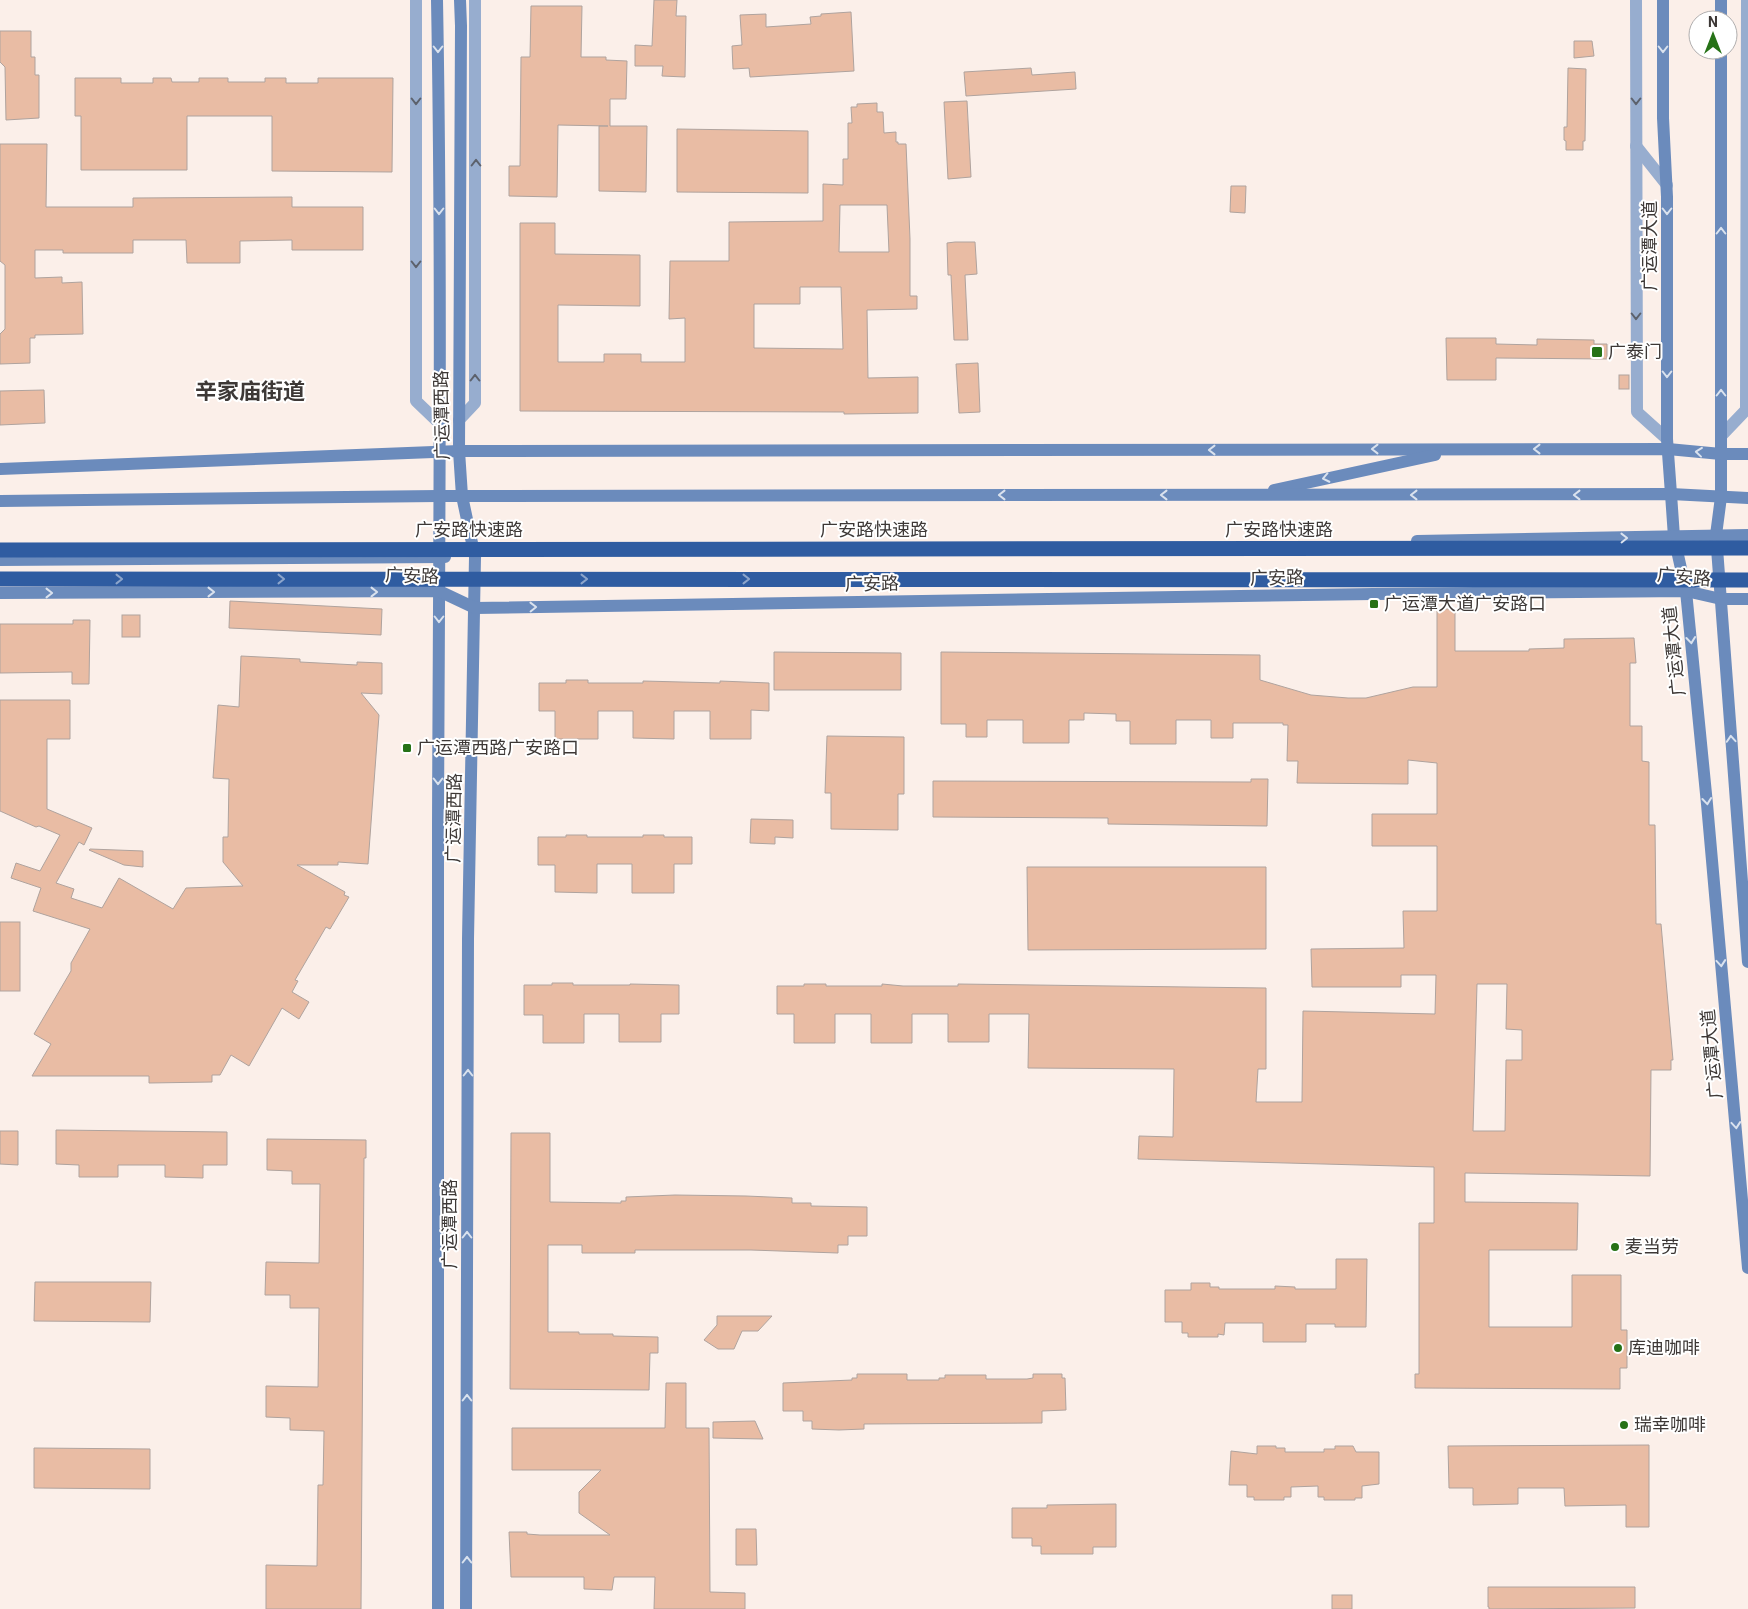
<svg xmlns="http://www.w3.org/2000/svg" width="1748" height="1609" font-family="Roboto,'Noto Sans SC',sans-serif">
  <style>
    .building { fill: #e9bca4; stroke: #afa39e; fill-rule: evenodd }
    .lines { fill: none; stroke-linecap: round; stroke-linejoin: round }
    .street { stroke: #97adcf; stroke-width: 12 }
    .secondary { stroke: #6b8bbc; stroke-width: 12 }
    .highway-bridge { stroke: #2f5ca1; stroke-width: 15 }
    .oneway { stroke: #dae2ee }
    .oneway2 { stroke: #5c616c }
    .oneway3 { stroke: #8da5cb }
    .poi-dot { fill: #267217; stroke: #fff; stroke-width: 2 }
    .labels { text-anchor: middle; stroke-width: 4; stroke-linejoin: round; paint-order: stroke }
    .street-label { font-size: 18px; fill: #3d3836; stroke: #fff }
    .poi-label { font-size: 18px; fill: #3d3836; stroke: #fff; text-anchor: start }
    .district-label { font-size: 22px; font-weight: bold; fill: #3d3836; stroke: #fff }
  </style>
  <rect width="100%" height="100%" fill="#fbefe9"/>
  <g class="building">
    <path d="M654,0h23l-1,16h10l-1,61 -23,-1 1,-10h-28v-21l17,1z"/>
    <path d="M531,6h51l-1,51h25v3l21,1 -1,38h-16v27h37l-1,66 -47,-1v-65h9l-50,-1 -1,72 -48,-1v-30h11l1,-109h9z"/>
    <path d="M851,12l3,59 -104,6 -1,-9 -16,1 -1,-23 10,-1 -2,-30 26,-1v13l45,-3 -1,-7 11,-1v-2z"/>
    <path d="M0,31h31v26h4v18h4v43l-33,2 -1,-53 -5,-5z"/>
    <path d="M1574,41h18l2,15 -20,2z"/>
    <path d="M1031,68l1,7 43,-3 1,17 -110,7 -2,-24z"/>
    <path d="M1568,68l18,1 -1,72h-2v9h-17v-9l-2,-1v-13h3z"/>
    <path d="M75,78h46v5h32v-5h18l1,4h27v-4h29v4h37v-4h21v5h32v-5h75l-1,94 -120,-1v-55h-85v54h-106v-54h-6z"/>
    <path d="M967,101l4,76 -23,2 -4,-77z"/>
    <path d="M877,103v9h6l1,21 12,-1v10h2v2h8l4,95v57h7v13l-50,1 1,68 50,-1v36l-74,1v-2l-324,-1v-188h35v31l85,1v51l-82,-1v57h46v-8h37v8h44v-44l-16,1 1,-58h59v-39l94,-1v-37l20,1v-26h5v-36h4l-1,-16h6v-3zM840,205h47l2,47h-50zM800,287h41l2,62 -89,-1v-44h46z"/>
    <path d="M677,129l131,2v62l-131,-1z"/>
    <path d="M0,144h47l-1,63h87v-9l159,-1v10h71v43h-71v-10l-52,1v22h-53l-1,-23h-53v13h-70v-3h-28v28l27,-1v6l20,-1 1,52 -48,1v3h-5v25l-30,1v-30l5,-5v-64l-5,-4z"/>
    <path d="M1231,186h15l-1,27 -15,-1z"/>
    <path d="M955,242h20l2,32 -12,1 3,65h-14l-3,-65h-3l-1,-32z"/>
    <path d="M1446,338h50v6l41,1v-6l57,1v4h13v15l-111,-1v22h-49z"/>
    <path d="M978,363l2,49 -21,1 -3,-49z"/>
    <rect x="1619" y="375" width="10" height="14"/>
    <path d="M44,390l1,33 -45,2v-34z"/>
    <path d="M230,601l152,8 -1,26 -152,-7z"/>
    <path d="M1437,609h18v42h74v-2l35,-1v-9l70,-1 2,25h-6v63h12v35l7,1v63h6l1,99h5l12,136h-2v10h-20l-1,106 -185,-3v29l113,1 -1,47h-88v77h83v-52h49v55h6v38h-7v21l-205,-1v-14h4v-151h15v-56l-296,-8 1,-23 34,1 1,-68 -146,-1 1,-54h-40v28h-41v-28h-36v29h-41v-29h-36v29h-41v-29h-17v-28h27v-2h22v2h56v-2l21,2h55v-2l308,4v81h-8l-2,33h46l1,-91 132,3 1,-39h-35v12h-89l-1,-38 93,-1 -1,-37h34v-65h-65v-32h65v-51l-29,-3v24l-111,-1 1,-22h-11l1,-36h-5v-2h-50v15h-22v-18h-35v24h-46v-23h-14v-7l-32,-1v7h-15v23h-46v-23h-36v17h-21v-13h-25v-72l319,3v25l51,15 37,3h18l47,-11h24zM1477,984h30l-1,45 16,1v30h-16l-1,71h-32z"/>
    <rect x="122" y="615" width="18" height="22"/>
    <path d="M73,620h17l-1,64h-17v-12l-72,1v-49h73z"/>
    <path d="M774,652l127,1v37h-127z"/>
    <path d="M241,656l59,3v3l57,3v-3l25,1v31l-21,-1 18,22 -11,149 -30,-2v3h-41l48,27 -1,3 5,2 -19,32 -4,-2 -31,53 3,1 -6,11 17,10 -10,17 -17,-11 -33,58 -18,-11 -11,20h-8v7l-63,1v-7h-117l19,-32 -17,-10 37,-63v-8l19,-34 -57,-18 8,-23 -30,-10 5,-15 24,8 20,-36 -21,-9 -3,1 -36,-16v-111h70v39h-23v70l45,19 -8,17 -5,-3 -23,41 18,6 -3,9 31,10 17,-30 54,31 13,-21 57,-2 -20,-24v-25h5l1,-58 -16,-1 5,-73 21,2z"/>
    <path d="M566,680h22v3h55v-2l77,2v-2l49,2v28l-18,-1v29h-41v-28h-36v28l-41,-1v-27h-35v28h-43v-28h-16v-28h27z"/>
    <path d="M827,736l77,1v57h-6v36l-67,-1v-36h-6z"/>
    <path d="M1251,779h17l-1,47 -159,-2v-6l-175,-1v-36l318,1z"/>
    <path d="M751,819l42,1v18l-18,-1v7l-25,-1z"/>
    <path d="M566,835h21v2h56v-2h21v2h28v27h-18v29h-42v-29h-35v29l-42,-1v-27h-17v-28h28z"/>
    <path d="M90,849l53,2v16l-19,-2 -35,-15z"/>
    <path d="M1027,867h239v82l-238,1z"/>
    <rect x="0" y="922" width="20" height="69"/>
    <path d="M552,983h21v2h57v-1l49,1v29h-18v28h-42v-28h-35v29h-41v-28h-19v-30h28z"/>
    <path d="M56,1130l171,2v33h-24v13l-38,-1v-12h-47v12h-39v-12l-23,-1z"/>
    <path d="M0,1131h18v34l-18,-1z"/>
    <path d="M511,1133h39v69l71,1v-2h5v-4l49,-2 71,1 46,2v5h19v3l56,1v29h-19v9h-10v8l-87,-3h-116v3h-53v-8h-34v87h31v2h34v2l45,1v16h-8l-1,37 -139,-1z"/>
    <path d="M267,1139l99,1v18h-2l-3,451h-95v-44l51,1 1,-81h5l1,-54 -34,-1v-12l-24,-1v-31l52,1 1,-79h-29v-13h-25l1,-33 53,1 1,-79h-28v-13l-25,-1z"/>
    <path d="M1336,1259h31l-1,68h-31v-3h-29v18h-43v-19h-38l-1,12 -6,-1v3h-30v-4h-6v-11h-17v-32h26v-7h19v4h9v2h56v-3l20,1v2h41z"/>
    <path d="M35,1282h116l-1,40 -116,-1z"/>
    <path d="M717,1316h55l-14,15h-16l-8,18h-16l-14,-9 13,-15z"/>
    <path d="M857,1374h50v6h32v-2h6v-3h41v4h41l6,-1v-4h29v4h3l1,32 -24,1v12l-178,1v5l-25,1 -27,-1v-8h-9v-10h-20v-28l69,-3v-2h5z"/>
    <path d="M666,1383h20v45h23l1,164 35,1v16h-91l1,-32h-41l-2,13 -28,-1v-12h-73l-2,-45h18v2l13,1h70l-31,-22v-21l22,-22h-89v-42h153z"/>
    <path d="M755,1421l8,18 -50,-1v-16z"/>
    <path d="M1649,1445v82h-23v-22l-61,1 -1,-18h-46v16l-45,1v-17h-24l-1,-42z"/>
    <path d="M1257,1446h19v2h9v4h39v-3h11v-3h18l3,6h23v32l-17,2v12h-7v2h-31v-3h-6v-11l-27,1v10h-7v3h-30v-3h-7v-12h-18l2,-34 26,3z"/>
    <path d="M34,1448l116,1v40l-116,-1z"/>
    <path d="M1116,1504v43h-23v7h-52v-8h-9v-8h-20v-30h35v-3z"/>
    <path d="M736,1529h20l1,36h-21z"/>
    <path d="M1488,1587h147v21l-146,1v-2h-1z"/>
    <rect x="1332" y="1595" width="20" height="14"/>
  </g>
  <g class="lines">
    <g class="street">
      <path d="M416,0v401l24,23"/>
      <path d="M1636,0l1,412 30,27"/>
      <path d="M1636,146l31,39"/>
      <path d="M459,420l16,-17v-403"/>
      <path d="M1721,436l25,-26 1,-410"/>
    </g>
    <g class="secondary">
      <path d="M437,0c5,275 2,550 1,825 -1,261 1,523 0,784"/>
      <path d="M460,0l1,26 -2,425 3,45 13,61 -7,382 -2,670"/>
      <path d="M1663,0v118l4,79v242l4,55 3,43 12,54 21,213 41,464"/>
      <path d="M1721,20v-20"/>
      <path d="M1721,50v447l-5,38 32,427"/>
      <path d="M0,469l459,-18 1209,-2 53,5h27"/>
      <path d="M1274,490l161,-35"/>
      <path d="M0,501l438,-5 1233,-2 77,4"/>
      <path d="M1417,541l331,-6"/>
      <path d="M0,560l445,-3"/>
      <path d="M0,593l439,-2 36,17 898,-14 313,-3 35,8h27"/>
    </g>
    <g class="highway-bridge">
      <path d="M0,550l1748,-2"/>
      <path d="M0,579l1748,1"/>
    </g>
  </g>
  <defs><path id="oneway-chevron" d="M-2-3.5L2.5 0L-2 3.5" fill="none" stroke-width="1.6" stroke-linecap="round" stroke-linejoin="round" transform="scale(1.25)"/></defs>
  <g class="oneway">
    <use href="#oneway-chevron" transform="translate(438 49) rotate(90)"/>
    <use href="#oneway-chevron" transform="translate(1663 49) rotate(90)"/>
    <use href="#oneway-chevron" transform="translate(439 211) rotate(90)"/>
    <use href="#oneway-chevron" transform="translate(1667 211) rotate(90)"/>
    <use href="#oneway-chevron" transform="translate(1721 231) rotate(-90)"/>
    <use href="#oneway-chevron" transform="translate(1667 374) rotate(90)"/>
    <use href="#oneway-chevron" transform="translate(1721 393) rotate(-90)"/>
    <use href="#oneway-chevron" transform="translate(1375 449) rotate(180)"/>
    <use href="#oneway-chevron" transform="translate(1537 449) rotate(180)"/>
    <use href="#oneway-chevron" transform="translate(1212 450) rotate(180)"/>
    <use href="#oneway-chevron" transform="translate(1699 452) rotate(-174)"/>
    <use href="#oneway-chevron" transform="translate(1326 478) rotate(168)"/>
    <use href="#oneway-chevron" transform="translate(1002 495) rotate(180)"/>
    <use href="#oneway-chevron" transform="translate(1164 495) rotate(180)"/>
    <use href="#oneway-chevron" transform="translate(1414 495) rotate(180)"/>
    <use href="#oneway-chevron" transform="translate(1577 495) rotate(180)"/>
    <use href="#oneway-chevron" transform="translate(1624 538) rotate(-1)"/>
    <use href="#oneway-chevron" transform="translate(211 592)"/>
    <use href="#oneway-chevron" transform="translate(374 592)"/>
    <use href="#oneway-chevron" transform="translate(49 593)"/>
    <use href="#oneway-chevron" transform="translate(533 607) rotate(-1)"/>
    <use href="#oneway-chevron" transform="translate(439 619) rotate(90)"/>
    <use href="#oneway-chevron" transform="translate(1691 640) rotate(84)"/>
    <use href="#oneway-chevron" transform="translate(1731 739) rotate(-94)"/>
    <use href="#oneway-chevron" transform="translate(438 781) rotate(90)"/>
    <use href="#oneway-chevron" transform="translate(1707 801) rotate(84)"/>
    <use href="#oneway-chevron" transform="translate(1721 963) rotate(85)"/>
    <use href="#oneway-chevron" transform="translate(468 1073) rotate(-90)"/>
    <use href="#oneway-chevron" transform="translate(1736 1125) rotate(85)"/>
    <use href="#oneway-chevron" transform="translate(467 1235) rotate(-90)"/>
    <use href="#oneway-chevron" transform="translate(467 1398) rotate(-90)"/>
    <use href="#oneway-chevron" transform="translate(467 1560) rotate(-90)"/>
  </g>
  <g class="oneway2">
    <use href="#oneway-chevron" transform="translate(416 101) rotate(90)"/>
    <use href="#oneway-chevron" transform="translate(1636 101) rotate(90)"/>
    <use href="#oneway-chevron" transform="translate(476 163) rotate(-90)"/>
    <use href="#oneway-chevron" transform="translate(416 264) rotate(90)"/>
    <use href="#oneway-chevron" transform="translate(1636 316) rotate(90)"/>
    <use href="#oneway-chevron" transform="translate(475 378) rotate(-90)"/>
  </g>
  <g class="oneway3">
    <use href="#oneway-chevron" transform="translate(119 579)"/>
    <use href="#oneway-chevron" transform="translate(281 579)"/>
    <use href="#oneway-chevron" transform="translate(584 579)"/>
    <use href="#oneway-chevron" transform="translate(746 579)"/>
  </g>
  <g class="poi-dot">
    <rect x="1591" y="346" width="12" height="12" rx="2.5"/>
    <rect x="1369" y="599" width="10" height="10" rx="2.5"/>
    <rect x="402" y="743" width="10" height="10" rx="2.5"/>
    <circle cx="1615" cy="1247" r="5"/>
    <circle cx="1618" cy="1348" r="5"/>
    <circle cx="1624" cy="1425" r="5"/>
  </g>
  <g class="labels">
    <g class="street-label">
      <text transform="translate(1650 246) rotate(-90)" y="6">广运潭大道</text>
      <text transform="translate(442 415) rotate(-91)" y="6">广运潭西路</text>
      <text x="469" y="536">广安路快速路</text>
      <text x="874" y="536">广安路快速路</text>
      <text x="1279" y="536">广安路快速路</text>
      <text transform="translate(412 576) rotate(2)" y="6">广安路</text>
      <text transform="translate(1684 577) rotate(5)" y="6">广安路</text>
      <text transform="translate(1277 578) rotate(-1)" y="6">广安路</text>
      <text transform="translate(872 584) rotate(-1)" y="6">广安路</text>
      <text transform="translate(1674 651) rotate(-96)" y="6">广运潭大道</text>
      <text transform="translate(454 818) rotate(-89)" y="6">广运潭西路</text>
      <text transform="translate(1712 1054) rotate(-95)" y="6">广运潭大道</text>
      <text transform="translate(450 1224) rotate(-90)" y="6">广运潭西路</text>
    </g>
    <g class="poi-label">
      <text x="1608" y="358">广泰门</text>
      <text x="1384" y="610">广运潭大道广安路口</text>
      <text x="417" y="754">广运潭西路广安路口</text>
      <text x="1625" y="1253">麦当劳</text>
      <text x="1628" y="1354">库迪咖啡</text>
      <text x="1634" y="1431">瑞幸咖啡</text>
    </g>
    <g class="district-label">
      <text x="250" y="399">辛家庙街道</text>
    </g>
  </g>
  <g transform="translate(1713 35)"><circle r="24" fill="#ffffff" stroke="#b1afaf"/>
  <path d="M0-4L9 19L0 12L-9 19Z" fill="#267217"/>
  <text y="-8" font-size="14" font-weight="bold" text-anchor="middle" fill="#3d3836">N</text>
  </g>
</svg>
